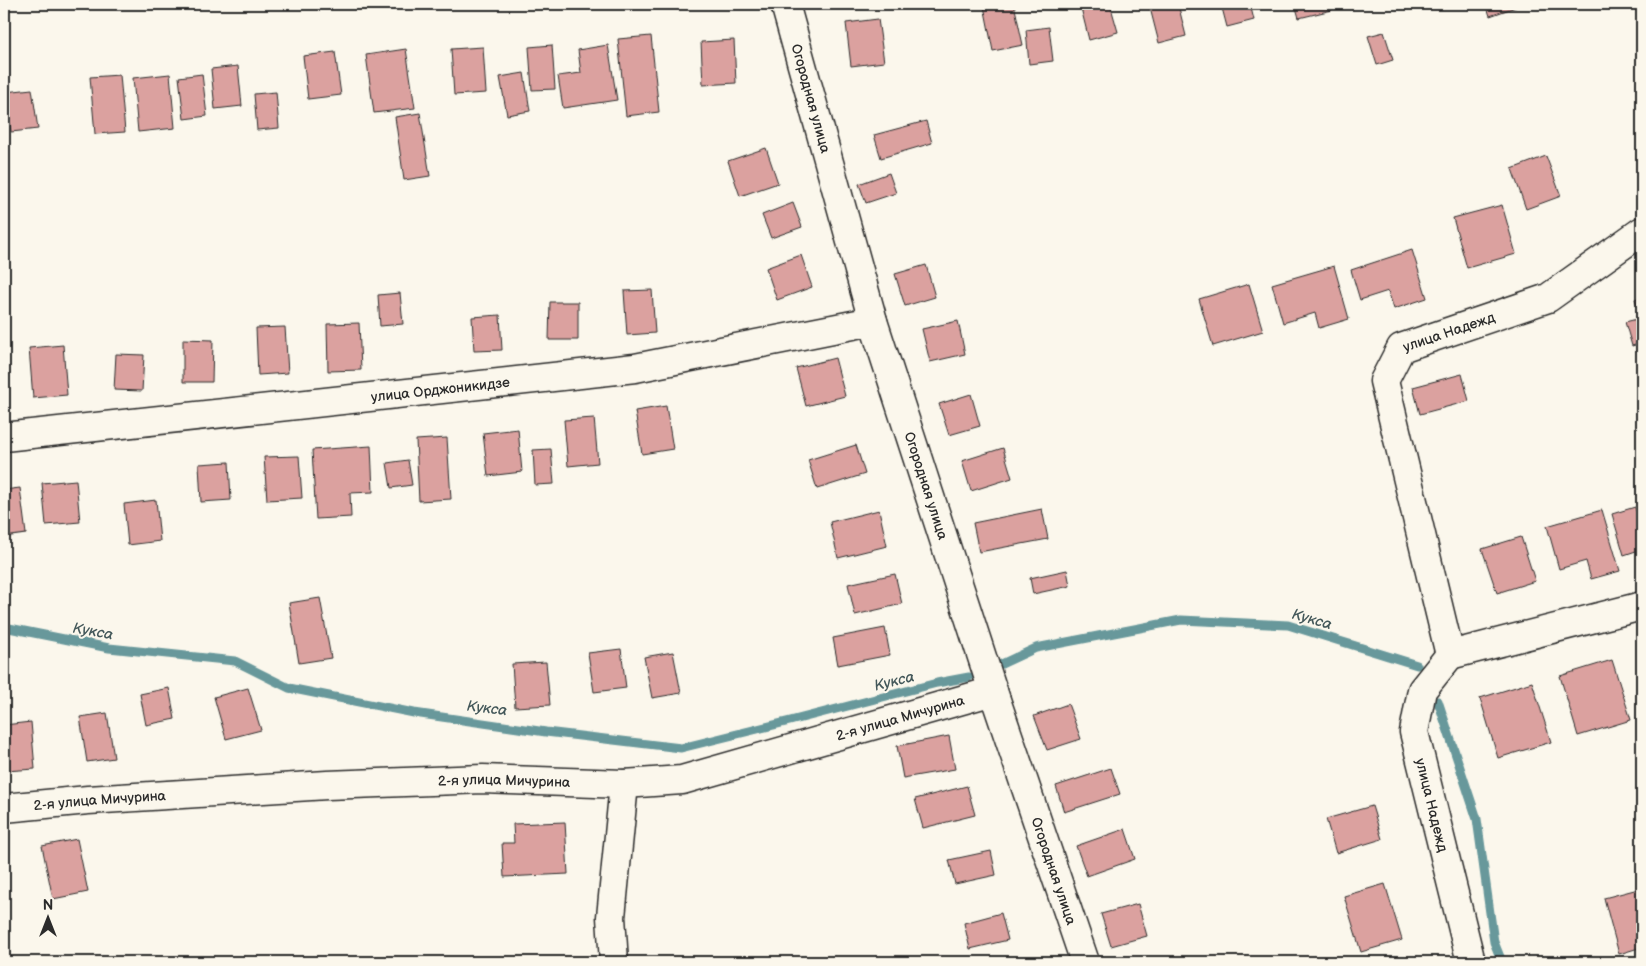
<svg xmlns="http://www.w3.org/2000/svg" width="1646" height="966" font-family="'Balsamiq Sans',sans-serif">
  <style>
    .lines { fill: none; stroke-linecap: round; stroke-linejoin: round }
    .stream { stroke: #67989b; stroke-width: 9 }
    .building { fill: #dba19f; stroke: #2b2b2b }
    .minor-casing { stroke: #2b2b2b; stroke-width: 31 }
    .minor { stroke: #fbf7ec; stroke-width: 28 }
    .labels { text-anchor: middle; stroke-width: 4; stroke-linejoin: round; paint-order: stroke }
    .street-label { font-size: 14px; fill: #2b2b2b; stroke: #fbf7ec }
    .water-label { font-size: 15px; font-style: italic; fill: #44585a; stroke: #fbf7ec }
  </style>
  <rect width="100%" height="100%" fill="#fbf7ec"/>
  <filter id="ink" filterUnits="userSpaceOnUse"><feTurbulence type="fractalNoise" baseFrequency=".02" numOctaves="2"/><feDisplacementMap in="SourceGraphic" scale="10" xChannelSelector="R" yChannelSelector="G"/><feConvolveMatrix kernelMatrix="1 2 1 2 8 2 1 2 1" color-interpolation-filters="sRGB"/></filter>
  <g filter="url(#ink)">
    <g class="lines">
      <g class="stream">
        <path d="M4,627l105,21 126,13 54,27 125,25 132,19 135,16 109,-27 147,-38 32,-6"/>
        <path d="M993,668l43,-20 145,-28 107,5 129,40"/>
        <path d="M1438,701l39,118 17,123 8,20"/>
      </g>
    </g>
    <g class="building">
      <path d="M995,4h19l9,41 -30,6 -9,-45z"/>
      <path d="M1080,4h30l8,28 -29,8z"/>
      <path d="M1149,4h29l8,32 -27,7z"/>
      <path d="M1221,4h29l4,16 -27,7z"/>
      <path d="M1295,4h36l1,6 -33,8z"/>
      <path d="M1486,4h38l-34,12z"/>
      <path d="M1626,4h16v1l-13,5z"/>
      <path d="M878,19l6,43 -33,4 -5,-43z"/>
      <path d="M1049,27l4,34 -24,3 -3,-34z"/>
      <path d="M1384,32l9,28 -16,5 -9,-29z"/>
      <path d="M651,36l8,76 -33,4 -8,-77z"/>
      <path d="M734,40l2,43 -33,2 -2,-43z"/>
      <path d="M552,45l3,44 -23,1 -3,-43z"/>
      <path d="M608,45l9,55 -54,8 -5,-32 23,-3 -3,-23z"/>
      <path d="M483,47l3,46 -32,2 -3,-46z"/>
      <path d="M406,49l9,59 -41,5 -8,-58z"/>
      <path d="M335,52l6,43 -33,4 -5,-43z"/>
      <path d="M238,66l4,40 -27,3 -4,-40z"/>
      <path d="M524,73l6,38 -23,4 -7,-38z"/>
      <path d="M170,74l5,54 -37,4 -5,-54z"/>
      <path d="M202,74l5,42 -23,3 -5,-42z"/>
      <path d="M120,75l5,57 -30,2 -5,-57z"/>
      <path d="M32,89l6,40 -27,3 -6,-40z"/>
      <path d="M276,92l3,36 -22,2 -3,-36z"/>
      <path d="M420,113l10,63 -26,4 -9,-63z"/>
      <path d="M926,121l6,22 -51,15 -7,-23z"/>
      <path d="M766,148l12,35 -38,13 -12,-35z"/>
      <path d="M1546,156l15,40 -35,13 -14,-40z"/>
      <path d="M889,173l7,20 -30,10 -7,-19z"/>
      <path d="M793,203l9,24 -31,11 -9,-23z"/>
      <path d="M1502,205l14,49 -49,14 -14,-50z"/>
      <path d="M1412,250l15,48 -33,11 -6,-18 -28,9 -9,-30z"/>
      <path d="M801,255l11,32 -35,13 -11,-32z"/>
      <path d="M926,265l9,32 -30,9 -10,-32z"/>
      <path d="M1334,266l15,53 -30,9 -4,-15 -32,10 -11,-39z"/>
      <path d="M1249,284l14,47 -50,15 -14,-47z"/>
      <path d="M652,290l3,43 -28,2 -3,-44z"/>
      <path d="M400,293l3,31 -23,2 -2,-31z"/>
      <path d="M1642,297v46l-10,3 -7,-24 16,-4 -6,-19z"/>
      <path d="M550,302h28v38h-29z"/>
      <path d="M500,315l2,35 -28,1 -2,-34z"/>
      <path d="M958,321l7,33 -35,8 -8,-33z"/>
      <path d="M359,323l2,47 -33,1 -1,-47z"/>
      <path d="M285,327l3,46 -30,2 -2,-47z"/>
      <path d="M183,339l30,1 -1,42h-29z"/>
      <path d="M63,345l4,50 -34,3 -4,-50z"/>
      <path d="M116,354l28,1 -2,36 -28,-1z"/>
      <path d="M835,358l10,38 -39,10 -10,-38z"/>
      <path d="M1462,374l7,27 -49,13 -7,-27z"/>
      <path d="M971,394l9,32 -31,9 -10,-31z"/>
      <path d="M666,406l7,43 -31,5 -7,-43z"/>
      <path d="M594,418l4,45 -30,3 -4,-46z"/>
      <path d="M518,429l4,43 -34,4 -5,-43z"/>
      <path d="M447,438l4,61 -32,2 -3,-61z"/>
      <path d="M856,445l9,29 -48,15 -9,-29z"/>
      <path d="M371,446l2,46 -23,1 1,24 -35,2 -4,-69z"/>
      <path d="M1003,448l9,30 -41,13 -9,-30z"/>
      <path d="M551,449l3,35 -19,1 -2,-35z"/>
      <path d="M299,456l3,42 -35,2 -3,-43z"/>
      <path d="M408,460l4,25 -21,3 -4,-25z"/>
      <path d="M229,462l2,38 -30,2 -2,-38z"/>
      <path d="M76,480l4,42 -34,3 -4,-42z"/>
      <path d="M20,488l6,46 -22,3v-47z"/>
      <path d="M156,500l4,41 -32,4 -4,-41z"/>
      <path d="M1635,507l7,23v19l-18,6 -12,-41z"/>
      <path d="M1042,509l6,30 -69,13 -6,-29z"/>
      <path d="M879,510l8,36 -49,12 -8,-36z"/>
      <path d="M1602,510l18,61 -29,8 -5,-18 -27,8 -12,-43z"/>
      <path d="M1521,537l14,44 -38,12 -15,-44z"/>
      <path d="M1067,570l3,16 -37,8 -3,-16z"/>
      <path d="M895,574l7,30 -47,11 -7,-31z"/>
      <path d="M320,598l11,60 -32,5 -10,-60z"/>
      <path d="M885,628l5,27 -52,10 -5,-27z"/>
      <path d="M621,649l5,39 -32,4 -6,-39z"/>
      <path d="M673,652l8,41 -29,5 -8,-41z"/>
      <path d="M1612,660l19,60 -53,16 -18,-60z"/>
      <path d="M546,662l4,43 -35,2 -3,-43z"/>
      <path d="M1532,682l19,60 -53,16 -18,-60z"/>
      <path d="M169,688l6,31 -29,6 -6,-31z"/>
      <path d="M248,688l13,42 -35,9 -12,-42z"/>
      <path d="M1068,704l13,35 -34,11 -13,-34z"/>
      <path d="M107,713l7,45 -27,4 -7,-45z"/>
      <path d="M31,722l4,47 -30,2 -1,-46z"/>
      <path d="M949,736l6,33 -52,9 -6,-32z"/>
      <path d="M1111,768l9,26 -56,18 -8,-26z"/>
      <path d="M967,786l8,29 -52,13 -8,-29z"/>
      <path d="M1372,806l10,33 -46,14 -10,-34z"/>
      <path d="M565,822l3,52 -64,3 -2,-34h12l-1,-19z"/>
      <path d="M1125,829l10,30 -48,17 -11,-30z"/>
      <path d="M77,839l11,53 -35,7 -11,-53z"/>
      <path d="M991,851l5,24 -41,9 -6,-24z"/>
      <path d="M1385,884l17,56 -41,12 -17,-56z"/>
      <path d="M1642,888v59l-23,7 -15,-56z"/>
      <path d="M1138,904l9,32 -36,10 -10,-32z"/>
      <path d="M1001,913l7,27 -38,9 -6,-26z"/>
    </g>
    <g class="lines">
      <defs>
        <g id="minor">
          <path id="s1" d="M785,4l88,317 120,370 92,271"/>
          <path id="s2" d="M4,437l631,-69 238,-47"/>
          <path d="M1450,655l192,-49"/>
          <path id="s3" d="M4,808l84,-8 239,-15 156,-6 141,5 58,-4 311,-89"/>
          <path d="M614,962l-3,-45 13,-133"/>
          <path id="s4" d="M1471,962l-57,-230 8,-42 28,-35 -66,-274 17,-33 147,-50 94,-67"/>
        </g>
      </defs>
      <use href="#minor" class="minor-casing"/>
      <use href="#minor" class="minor"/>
    </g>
  </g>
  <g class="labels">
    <g class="street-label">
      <text dy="5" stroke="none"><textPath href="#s1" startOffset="98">Огородная улица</textPath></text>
      <text dy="5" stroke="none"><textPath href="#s4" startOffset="694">улица Надежд</textPath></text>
      <text dy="5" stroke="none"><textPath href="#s2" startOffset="439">улица Орджоникидзе</textPath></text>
      <text dy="5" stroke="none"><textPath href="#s1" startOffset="502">Огородная улица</textPath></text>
      <text dy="5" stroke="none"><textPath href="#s3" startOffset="906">2-я улица Мичурина</textPath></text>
      <text dy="5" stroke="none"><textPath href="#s3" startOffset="501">2-я улица Мичурина</textPath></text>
      <text dy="5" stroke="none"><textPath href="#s3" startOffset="96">2-я улица Мичурина</textPath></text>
      <text transform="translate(1432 805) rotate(76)" y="5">улица Надежд</text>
      <text dy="5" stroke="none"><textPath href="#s1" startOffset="908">Огородная улица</textPath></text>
    </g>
    <g class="water-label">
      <text transform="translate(1312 619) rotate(16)" y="5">Кукса</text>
      <text transform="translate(93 631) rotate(10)" y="5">Кукса</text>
      <text transform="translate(894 681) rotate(-14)" y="5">Кукса</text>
      <text transform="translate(487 708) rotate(7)" y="5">Кукса</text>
    </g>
  </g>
  <rect width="1646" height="966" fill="none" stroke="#fbf7ec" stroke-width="20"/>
  <rect x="10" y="10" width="1626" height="946" fill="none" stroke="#2b2b2b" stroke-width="2" filter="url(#ink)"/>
  <g transform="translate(48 918)" stroke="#fbf7ec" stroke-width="4" paint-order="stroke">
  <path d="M0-4L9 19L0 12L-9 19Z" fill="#2b2b2b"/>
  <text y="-8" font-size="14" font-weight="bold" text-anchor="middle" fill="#2b2b2b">N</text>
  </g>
</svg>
